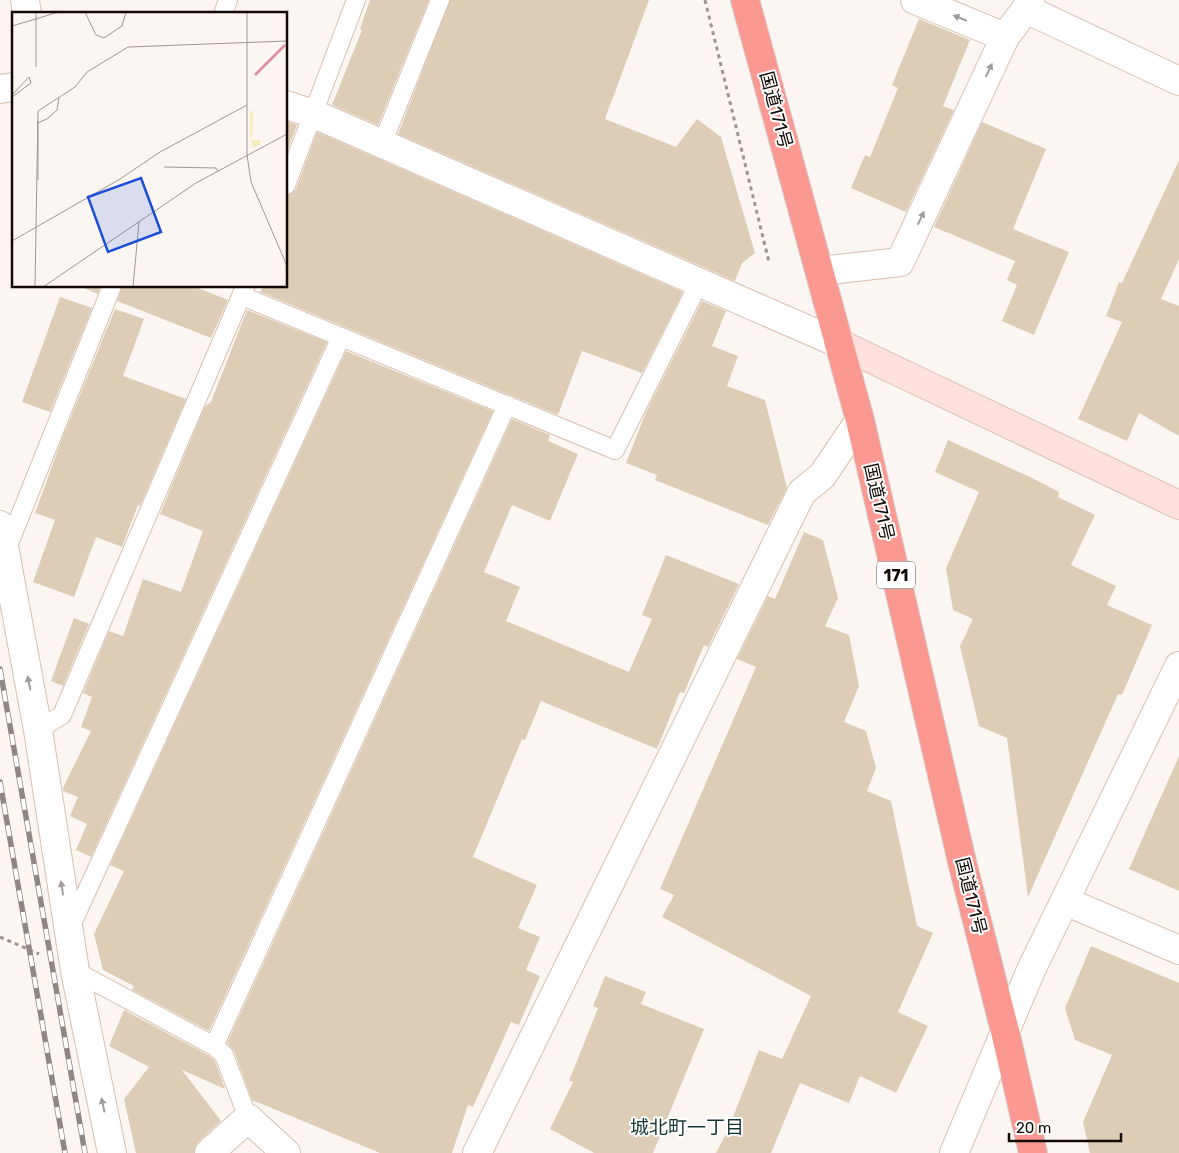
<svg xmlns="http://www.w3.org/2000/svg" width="1179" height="1153" font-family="Rubik,'Noto Sans JP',sans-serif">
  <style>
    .building { fill: #ddcdb6 }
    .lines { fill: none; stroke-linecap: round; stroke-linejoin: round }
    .lane-casing { stroke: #d8beaf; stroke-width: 20 }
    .street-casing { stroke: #d8beaf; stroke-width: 30 }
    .secondary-casing { stroke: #d8beaf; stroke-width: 30 }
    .highway-casing { stroke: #d4d3d2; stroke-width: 30 }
    .path { stroke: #9c9591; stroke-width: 3; stroke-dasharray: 4 4; stroke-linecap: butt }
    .lane { stroke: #fff; stroke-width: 18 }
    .street { stroke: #fff; stroke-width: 28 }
    .secondary { stroke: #fee0de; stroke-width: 28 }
    .highway { stroke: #fb9891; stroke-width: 28 }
    .rail-casing { stroke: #8e8783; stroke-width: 5.5 }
    .rail { stroke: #fff; stroke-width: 4; stroke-dasharray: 11; stroke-linecap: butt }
    .oneway { fill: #a09d9b }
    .labels { text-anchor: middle; stroke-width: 4; stroke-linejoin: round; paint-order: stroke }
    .shield { fill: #fff; stroke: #595450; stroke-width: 1 }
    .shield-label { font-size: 16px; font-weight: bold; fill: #120a05 }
    .street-label { font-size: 18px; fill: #120a05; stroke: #fff }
    .neighbourhood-label { font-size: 19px; fill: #143632; stroke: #fff }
    .inset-river { fill: none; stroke: #dd8aa7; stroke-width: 2.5 }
    .inset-road { fill: none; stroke: #9e9894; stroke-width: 1 }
    .view { fill: #1d4ed8; fill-opacity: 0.15; stroke: #1d4ed8; stroke-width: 2.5 }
    .inset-edge { fill: none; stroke: #120a05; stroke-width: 2.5 }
  </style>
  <rect width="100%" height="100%" fill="#fcf6f3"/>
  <g class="building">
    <path d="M370,0h59l-51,125 -46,-20 30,-75 -2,-1z"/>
    <path d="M450,0h199l-44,119 71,28 21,-28 24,18 34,116 -13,10 -7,18 -337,-147z"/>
    <path d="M919,19l51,21 -27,66 11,4 -48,102 -55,-24 14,-33 5,2 28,-69 -6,-3z"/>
    <path d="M286,121l11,4 -11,29z"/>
    <path d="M982,122l64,27 -33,80 56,23 -35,83 -32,-14 15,-36 -10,-5 8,-19 -81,-34z"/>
    <path d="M317,132l366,160 -41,81 -60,-22 -24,64 -298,-123 3,-6h23v-91l6,-2 4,-4z"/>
    <path d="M1179,160v99l-18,40 18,7v130l-40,-23 -12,28 -49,-22 44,-97 -16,-6 13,-34 3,1z"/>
    <path d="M84,286h16l-2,8 -14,-6z"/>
    <path d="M122,286h71l35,14 -17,38 -94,-37z"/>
    <path d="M60,297l32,11 -42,104 -28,-10z"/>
    <path d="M702,301l24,10 -14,35 26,10 -11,30 38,14 22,88 -19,37 -113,-45 2,-5 -31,-12 20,-51z"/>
    <path d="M115,309l29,10 -21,57 63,23 -46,107 -2,-1 -16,42 -26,-10 -22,60 -41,-15 22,-62 -20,-7 27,-74z"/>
    <path d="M247,310l80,32 -236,515 -15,-7 11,-26 -17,-8 8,-19 -15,-6v-3l28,-57 -10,-4 11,-30 -9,-4 26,-62 14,5 20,-57 38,13 22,-61 -43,-17 45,-108 6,-4z"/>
    <path d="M346,351l147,60 -284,620 -77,-41 2,-4 -31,-16 -9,-36 30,-63 -14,-6z"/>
    <path d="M512,419l38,16 -2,6 30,13 -28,67 -38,-16 -28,67 36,15 -14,34 123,51 23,-53 -10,-4 24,-60 73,29 -31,63 -4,-2 -20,48 -4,-1 -23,57 -116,-48 -16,39 -3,-1 -49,118 64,28 -19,43 22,9 -14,33 14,6 -21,49 -8,-3 -38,85 -5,-2 -16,48h-72l-128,-53 -18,-49 -7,-8z"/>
    <path d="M948,440l82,37 29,15 -1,5 37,18 -24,50 45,21 -9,19 45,20 -30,70 -4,-1 -90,203 -21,-159 -28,-12 -19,-80 13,-27 -20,-9 -7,-42 33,-76 -44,-20z"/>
    <path d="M804,532l19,8 15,58 -13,28 24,9 10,51 -15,36 22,9 10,37 -9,23 24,10 26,125 16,7 -35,79 30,14 -32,67 -36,-17 -11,27 -49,-20 -29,70h-55l12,-23 31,-80 23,9 29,-63 -149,-79 12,-22 -14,-6 96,-222 -19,-8 31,-63 7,3z"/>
    <path d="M74,618l15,6 -26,62 -12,-5z"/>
    <path d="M1179,756v135l-50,-22z"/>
    <path d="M1091,946l88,37v170h-89l-7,-31 29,-67 -37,-15 -10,-32z"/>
    <path d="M605,976l41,16 -5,12 63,25 -51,124h-59l-44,-24 23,-47 -4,-1 29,-73 -5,-2z"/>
    <path d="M124,1010l84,45 7,6 10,28 -43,-19 39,51 -23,21 -4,11h-58l-12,-54 25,-32 -40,-21z"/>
  </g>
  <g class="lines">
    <defs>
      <g id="lane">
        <path d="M223,14l5,-14"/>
        <path d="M382,144l58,-144"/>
        <path d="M286,185l70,-185"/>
        <path d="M242,296l373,154 84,-167"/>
        <path d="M6,551l106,-265"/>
        <path d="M38,730l24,-15 183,-428"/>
        <path d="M69,930l272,-593"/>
        <path d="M75,971l139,75 10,9 24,63"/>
        <path d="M214,1046l293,-641"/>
      </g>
      <g id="street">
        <path d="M25,0l2,14"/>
        <path d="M915,0l90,37"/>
        <path d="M1026,9l153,72"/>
        <path d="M0,89l14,-2"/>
        <path d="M286,105l28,9 524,229"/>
        <path d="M820,271l80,-9 105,-225 21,-28 4,-9"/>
        <path d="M0,525l38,205 37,241 37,182"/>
        <path d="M1065,901l114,49"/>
        <path d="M209,1153l39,-35 38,35"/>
        <path d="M477,1153l325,-661 20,-16 38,-56"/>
        <path d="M954,1153l77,-183 148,-304"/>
      </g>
      <path id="secondary" d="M838,343l341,162"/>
      <path id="highway" d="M745,0l115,420 103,446 42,165 28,122"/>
    </defs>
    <use href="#lane" class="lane-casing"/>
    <use href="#street" class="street-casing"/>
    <use href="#secondary" class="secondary-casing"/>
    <use href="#highway" class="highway-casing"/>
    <g class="path">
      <path d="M705,0l64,262"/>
      <path d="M0,937l39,17"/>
    </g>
    <use href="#lane" class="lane"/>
    <use href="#street" class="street"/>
    <use href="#secondary" class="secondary"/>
    <use href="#highway" class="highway"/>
    <defs>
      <g id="rail">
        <path d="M0,669l85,484"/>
        <path d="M0,782l65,371"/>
      </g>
    </defs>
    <use href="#rail" class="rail-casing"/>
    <use href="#rail" class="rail"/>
  </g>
  <defs><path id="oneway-solid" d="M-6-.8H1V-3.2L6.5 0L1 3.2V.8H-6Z" transform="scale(1.25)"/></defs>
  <g class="oneway">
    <use href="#oneway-solid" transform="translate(960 18) rotate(-158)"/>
    <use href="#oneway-solid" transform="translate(989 70) rotate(-65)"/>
    <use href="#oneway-solid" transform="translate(921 218) rotate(-65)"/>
    <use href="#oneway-solid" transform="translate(29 683) rotate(-101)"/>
    <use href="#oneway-solid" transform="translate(62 888) rotate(-99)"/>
    <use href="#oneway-solid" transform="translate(103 1105) rotate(-102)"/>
  </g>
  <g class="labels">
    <rect class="shield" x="877" y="561.5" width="38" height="27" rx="4"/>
    <g class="shield-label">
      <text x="896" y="581">171</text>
    </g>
    <g class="street-label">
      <text transform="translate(776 110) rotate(75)" y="6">国道171号</text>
      <text transform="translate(879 502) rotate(77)" y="6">国道171号</text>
      <text transform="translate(971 896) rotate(76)" y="6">国道171号</text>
    </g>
    <g class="neighbourhood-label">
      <text x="687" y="1134">城北町一丁目</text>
    </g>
  </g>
  <g transform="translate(12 12)">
    <rect width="275" height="275" fill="#fcf6f3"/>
    <path d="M241,99l-1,29h8v4l-7,4 -3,-17v-19z" fill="#f0edb6"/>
    <path class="inset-river" d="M243,63l30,-30"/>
    <path class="inset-road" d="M24,0v55M73,0l11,23 8,3 18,-12 4,-14M235,0v143M0,14l47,-14M0,83l17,-18 2,6 -19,14M25,111l10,-4 10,-9 2,-12M235,143l4,27 36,84M152,155l52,1 2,3M26,168v-59M0,229l108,-62 40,-27 87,-47M23,275l3,-176 37,-24 12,-15 41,-25 159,-6M31,275l153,-104 91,-49M121,275l6,-65"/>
    <path class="view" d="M129,166l20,54 -53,20 -20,-55z"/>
    <rect width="275" height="275" class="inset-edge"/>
  </g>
  <path d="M1009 1133v8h112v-8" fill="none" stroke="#120a05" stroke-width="2.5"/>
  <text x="1016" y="1133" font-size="15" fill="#120a05" stroke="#ffffff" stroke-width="4" paint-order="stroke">20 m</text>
</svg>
